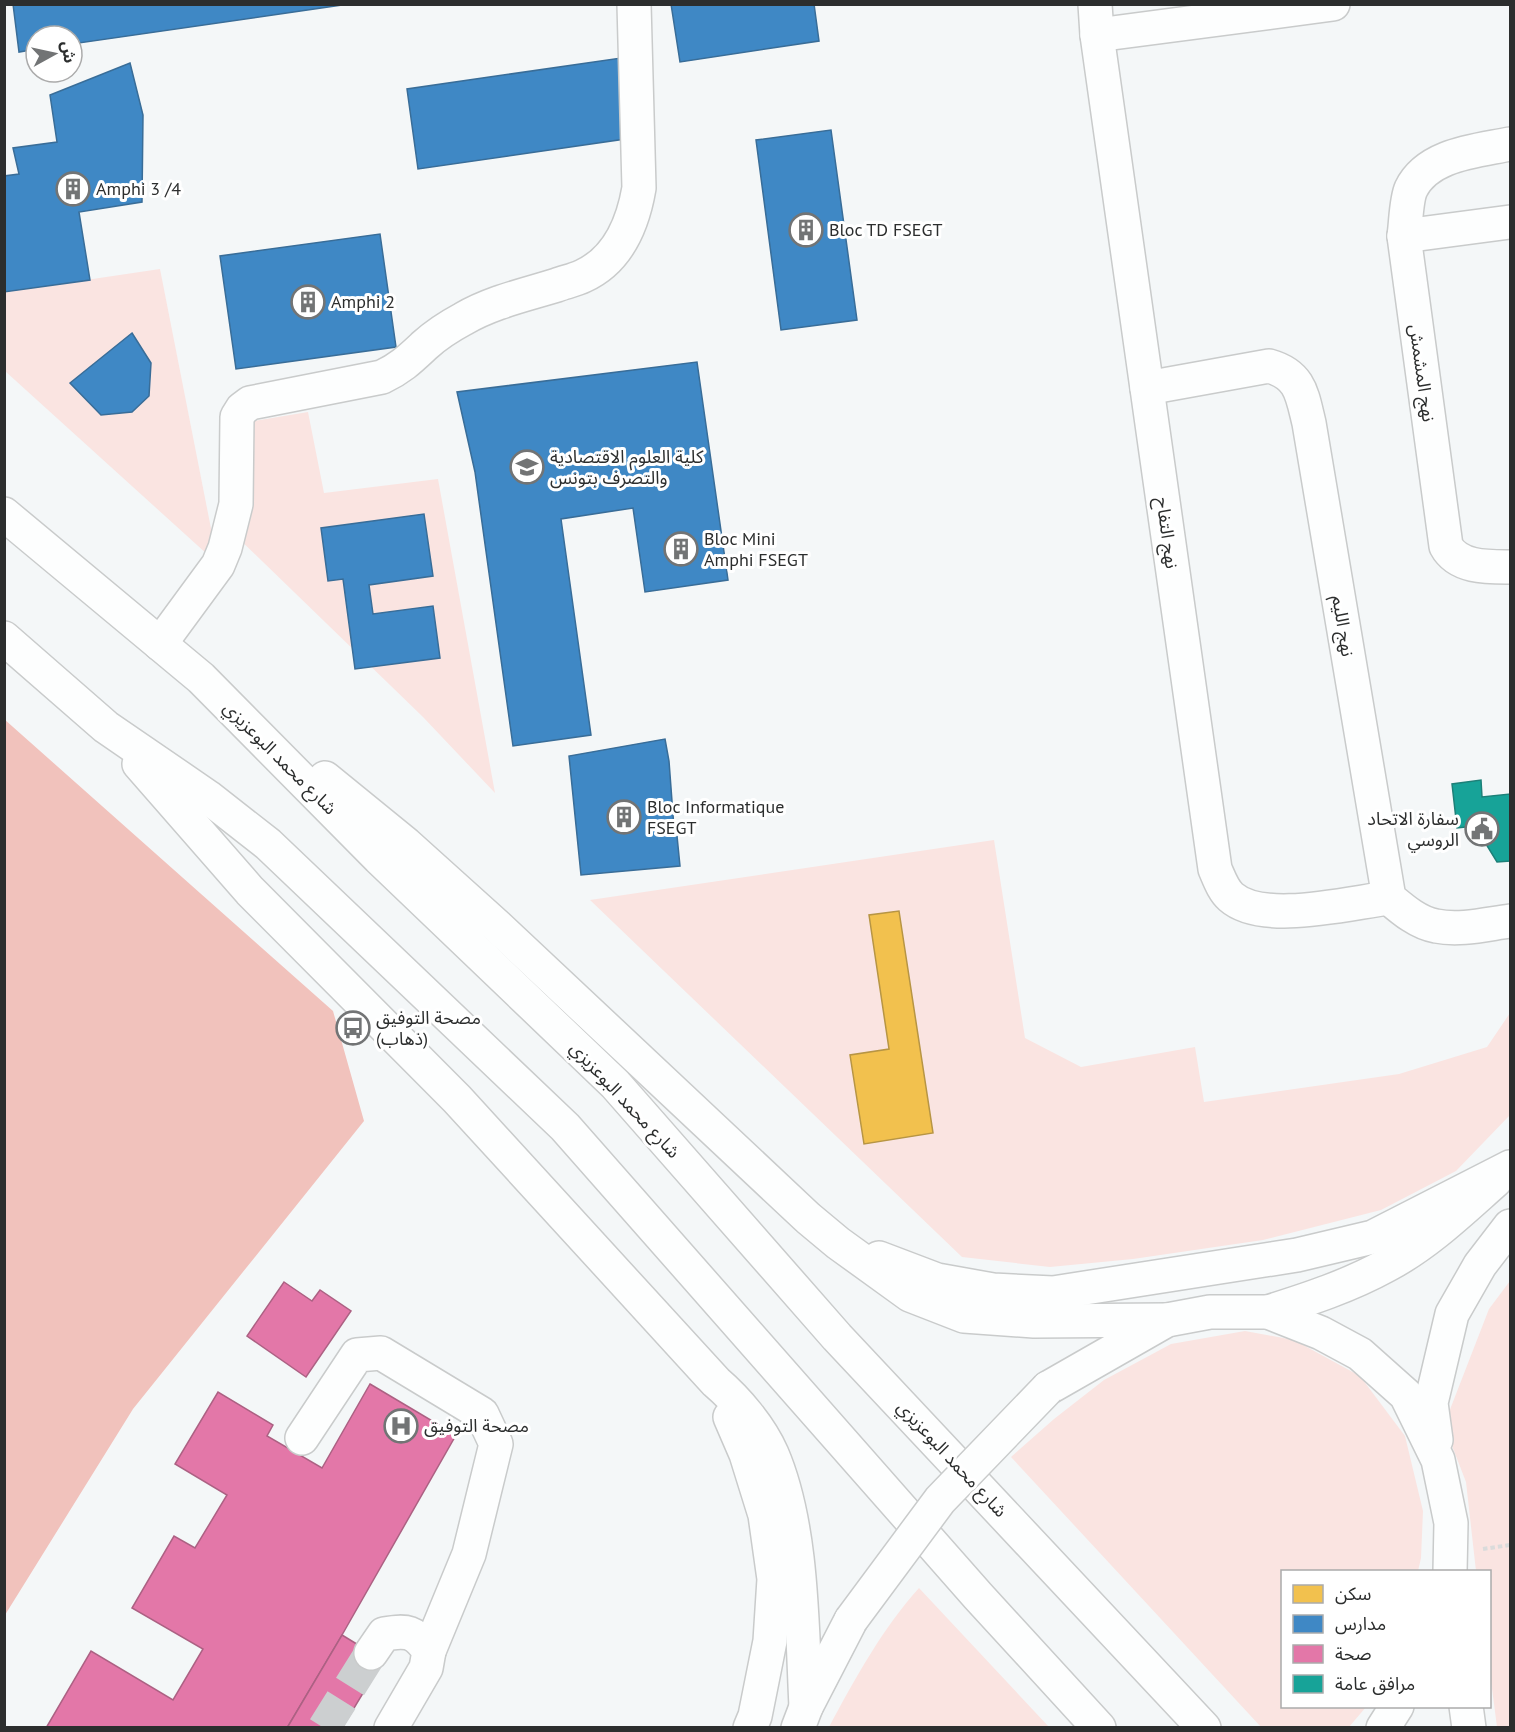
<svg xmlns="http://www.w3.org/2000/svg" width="1515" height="1732" font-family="'PT Sans','Noto Sans Arabic',sans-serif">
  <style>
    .green { fill: #fae4e1 }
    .forest { fill: #f1c2bc }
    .homes { fill: #f2c14e; stroke: #b79544; stroke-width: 1.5 }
    .schools { fill: #3f88c5; stroke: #396d98; stroke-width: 1.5 }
    .health { fill: #e377a8; stroke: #ac6183; stroke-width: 1.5 }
    .public { fill: #17a398; stroke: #1d8078; stroke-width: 1.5 }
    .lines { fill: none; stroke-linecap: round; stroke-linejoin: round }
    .minor-tunnel { stroke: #cccfd0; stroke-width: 33; stroke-dasharray: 33 16; stroke-linecap: butt }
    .minor-casing { stroke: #c9cbcb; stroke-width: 36 }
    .highway-casing { stroke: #c9cbcb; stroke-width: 36 }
    .path { stroke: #dadbdb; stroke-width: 4; stroke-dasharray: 4.5 3; stroke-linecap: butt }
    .minor { stroke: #fdfefe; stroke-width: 33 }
    .highway { stroke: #fdfefe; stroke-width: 33 }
    .minor-bridge-casing { stroke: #c9cbcb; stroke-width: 36; stroke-linecap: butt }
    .minor-bridge { stroke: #fdfefe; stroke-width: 33 }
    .labels { text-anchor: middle; stroke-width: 6; stroke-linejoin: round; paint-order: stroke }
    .poi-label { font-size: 18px; fill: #2c2e2e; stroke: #fff; text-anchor: start }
    .street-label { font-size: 18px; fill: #2c2e2e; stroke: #fff }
  </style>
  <rect width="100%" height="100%" fill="#f4f7f8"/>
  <g class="green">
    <path d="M160,269l58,295 -213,-193v-79z"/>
    <path d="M308,412l16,81 114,-14 57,314 -72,-76 -189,-183 1,-110z"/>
    <path d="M994,840l31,198 56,29 114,-20 9,55 195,-28 88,-27 23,-34v102l-54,56 -75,39 -118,30 -130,19 -83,8 -88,-10 -372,-357z"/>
    <path d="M1510,1281v446h-13l-7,-54v-101l-14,-1 -10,-89 -22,-57 45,-116z"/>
    <path d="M1245,1331l49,9 66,36 45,60 18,75 -2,47 -3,13 -136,1v134l84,1 -17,20h-88l-250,-270 43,-38 50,-39 67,-36z"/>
    <path d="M919,1588l130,139h-220c26,-48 53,-98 90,-139z"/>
  </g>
  <path class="forest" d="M4,719l329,292 31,110 -231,288 -128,206z"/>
  <path class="homes" d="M899,911l34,222 -69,11 -14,-89 39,-6 -20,-134z"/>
  <g class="schools">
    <path d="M13,4h336l-277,40v-8h-36v13l-17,3z"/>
    <path d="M671,4h143l5,37 -139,21z"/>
    <path d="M628,57l11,80 -221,32 -11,-80z"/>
    <path d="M130,63l13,52 -1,87 -63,10 11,68 -86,12v-116l15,-2 -6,-26 44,-6 -7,-47z"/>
    <path d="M831,130l26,190 -76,10 -25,-190z"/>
    <path d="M380,234l16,113 -160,22 -16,-113z"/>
    <path d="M132,333l19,30 -2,33 -17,16 -31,3 -31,-32z"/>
    <path d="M697,362l31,218 -83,12 -12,-84 -72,11 30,216 -78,11 -38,-274 -18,-80z"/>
    <path d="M424,514l9,62 -64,9 4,29 60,-8 7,52 -85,11 -12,-90 -15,2 -7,-53z"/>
    <path d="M665,739l4,22 5,67 3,8 3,30 -99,9 -12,-119z"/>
  </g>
  <g class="health">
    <path d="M284,1282l28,19 8,-11 31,21 -45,66 -59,-41z"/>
    <path d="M370,1384l86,51 -114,200 -55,93h-241l45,-77 82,49 30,-51 -71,-41 42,-72 21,12 32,-53 -52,-31 43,-72 55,33 -6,11 55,32z"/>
    <path d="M342,1635l41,25 -41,68h-55z"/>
  </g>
  <path class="public" d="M1481,780l1,17 28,-3v67l-13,1 -22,-36 -18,2 -5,-44z"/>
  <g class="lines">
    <path class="minor-tunnel" d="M324,1728l47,-75"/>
    <defs>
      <g id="minor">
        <path d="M1095,4l2,31 118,834c4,9 8,21 16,28 32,28 117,6 158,1"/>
        <path d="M1097,35l236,-31"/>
        <path d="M1510,144c-33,7 -82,10 -99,45 -5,11 -5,34 -7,47l42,310c12,22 42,21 64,21"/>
        <path d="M1404,236l106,-14"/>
        <path d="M1147,388l122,-22c32,9 33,29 40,57l80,475c13,11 29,25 47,28 24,5 51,-2 74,-5"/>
        <path d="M160,644l58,-79 7,-17 11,-44 1,-87 5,-8 8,-6 10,-2 122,-24c19,-9 28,-18 43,-32 11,-10 25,-19 38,-26 29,-17 62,-24 94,-34 8,-3 18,-5 26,-9 35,-16 50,-53 56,-88l-5,-184"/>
        <path d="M1268,1312c41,-13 81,-26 119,-47 40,-21 74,-54 108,-84"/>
        <path d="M1048,1388l119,-68 43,-8h58l53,21 39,21 46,41 32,65 13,63 -1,49"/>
        <path d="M302,1438l55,-83 24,-2 101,61 14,30 -27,110 -40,97"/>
        <path d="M1436,1440l-5,-37 21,-89 28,-49 30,-39"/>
        <path d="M371,1653l13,-19c23,-4 31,-3 45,17l-3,17 -35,60"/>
        <path d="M798,1728l8,-21 45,-87"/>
        <path d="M1383,1728l14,-22"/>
      </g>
      <g id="highway">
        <path d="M4,514l197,164 178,180 236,226 222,253 367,391"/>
        <path d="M4,638l102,89 102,70 60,47 297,283 413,469 121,132"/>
        <path d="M139,764l111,127 207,208 259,283c21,18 44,45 56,72 31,72 30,174 34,253"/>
        <path d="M325,778l81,66 91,82 311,292 30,25 72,52 54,21 70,5 133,-1"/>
        <path d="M879,1258l58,22 56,10 60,3 244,-38 76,-18 137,-70"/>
        <path d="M730,1417l16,37 19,61 9,64 -4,62 -15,75 -5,12"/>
        <path d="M1466,1706l3,22"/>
      </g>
    </defs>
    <use href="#minor" class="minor-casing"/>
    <use href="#highway" class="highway-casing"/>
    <path class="path" d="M1483,1549l27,-4"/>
    <use href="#minor" class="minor"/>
    <use href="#highway" class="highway"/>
    <defs>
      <path id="minor-bridge" d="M851,1620l89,-120 108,-112"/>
    </defs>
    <use href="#minor-bridge" class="minor-bridge-casing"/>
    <use href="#minor-bridge" class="minor-bridge"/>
  </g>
  <defs>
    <symbol id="building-ring" viewBox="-11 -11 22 22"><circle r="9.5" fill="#fff" stroke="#727475" stroke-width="1.5"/><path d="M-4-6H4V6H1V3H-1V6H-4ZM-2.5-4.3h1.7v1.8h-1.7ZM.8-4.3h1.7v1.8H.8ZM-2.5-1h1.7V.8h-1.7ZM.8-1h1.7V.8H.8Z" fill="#727475"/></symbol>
    <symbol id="university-ring" viewBox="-11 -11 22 22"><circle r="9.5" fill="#fff" stroke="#727475" stroke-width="1.5"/><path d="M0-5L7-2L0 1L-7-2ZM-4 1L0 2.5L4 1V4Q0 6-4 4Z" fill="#727475"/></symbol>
    <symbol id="civic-ring" viewBox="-11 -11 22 22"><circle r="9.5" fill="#fff" stroke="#727475" stroke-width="1.5"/><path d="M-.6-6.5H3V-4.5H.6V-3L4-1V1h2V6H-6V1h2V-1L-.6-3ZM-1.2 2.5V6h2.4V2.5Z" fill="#727475"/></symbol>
    <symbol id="bus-ring" viewBox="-11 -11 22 22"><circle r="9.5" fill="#fff" stroke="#727475" stroke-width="1.5"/><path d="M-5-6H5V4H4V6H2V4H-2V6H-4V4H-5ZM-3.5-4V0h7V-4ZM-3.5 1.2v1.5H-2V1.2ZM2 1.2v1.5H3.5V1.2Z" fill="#727475"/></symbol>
    <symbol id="hospital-ring" viewBox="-11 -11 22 22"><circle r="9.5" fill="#fff" stroke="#727475" stroke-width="1.5"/><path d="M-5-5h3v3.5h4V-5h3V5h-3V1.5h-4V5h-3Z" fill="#727475"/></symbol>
  </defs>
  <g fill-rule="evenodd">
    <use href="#building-ring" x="54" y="170" width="38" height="38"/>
    <use href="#building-ring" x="787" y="211" width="38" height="38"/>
    <use href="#building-ring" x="289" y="283" width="38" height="38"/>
    <use href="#university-ring" x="508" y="448" width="38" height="38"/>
    <use href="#building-ring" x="662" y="530" width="38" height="38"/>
    <use href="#building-ring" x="605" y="798" width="38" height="38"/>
    <use href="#civic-ring" x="1463" y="810" width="38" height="38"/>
    <use href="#bus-ring" x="334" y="1009" width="38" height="38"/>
    <use href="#hospital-ring" x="382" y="1407" width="38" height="38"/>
  </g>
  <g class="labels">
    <g class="poi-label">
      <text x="96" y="195">Amphi 3 /4</text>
      <text x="829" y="236">Bloc TD FSEGT</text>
      <text x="331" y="308">Amphi 2</text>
      <text x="550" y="463">كلية العلوم الاقتصادية<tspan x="550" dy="21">والتصرف بتونس</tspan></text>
      <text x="704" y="545">Bloc Mini<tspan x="704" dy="21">Amphi FSEGT</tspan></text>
      <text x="647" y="813">Bloc Informatique<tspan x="647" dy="21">FSEGT</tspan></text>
      <text x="1459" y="825" text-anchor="end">سفارة الاتحاد<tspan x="1459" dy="21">الروسي</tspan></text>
      <text x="376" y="1024">مصحة التوفيق<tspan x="376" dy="21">(ذهاب)</tspan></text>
      <text x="424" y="1432">مصحة التوفيق</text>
    </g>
    <g class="street-label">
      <text transform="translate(1422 373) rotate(82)" y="6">نهج المشمش</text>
      <text transform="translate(1167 533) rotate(82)" y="6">نهج التفاح</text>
      <text transform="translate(1343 626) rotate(81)" y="6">نهج الليم</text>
      <text transform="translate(280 758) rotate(45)" y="6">شارع محمد البوعزيزي</text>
      <text transform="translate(625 1100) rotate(47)" y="6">شارع محمد البوعزيزي</text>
      <text transform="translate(952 1459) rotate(47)" y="6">شارع محمد البوعزيزي</text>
    </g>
  </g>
  <rect width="1515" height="1732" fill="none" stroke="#2c2e2e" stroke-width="12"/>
  <rect x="1281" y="1570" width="210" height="138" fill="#ffffff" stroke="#ababab" stroke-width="1.5"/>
  <rect x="1293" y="1585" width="30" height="18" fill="#f2c14e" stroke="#ababab" stroke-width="1.5"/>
  <text x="1335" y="1600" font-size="18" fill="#2c2e2e">سكن</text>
  <rect x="1293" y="1615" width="30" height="18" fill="#3f88c5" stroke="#ababab" stroke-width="1.5"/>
  <text x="1335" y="1630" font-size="18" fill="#2c2e2e">مدارس</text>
  <rect x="1293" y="1645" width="30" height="18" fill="#e377a8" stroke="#ababab" stroke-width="1.5"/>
  <text x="1335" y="1660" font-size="18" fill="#2c2e2e">صحة</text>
  <rect x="1293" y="1675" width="30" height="18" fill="#17a398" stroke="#ababab" stroke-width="1.5"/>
  <text x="1335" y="1690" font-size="18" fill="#2c2e2e">مرافق عامة</text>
  <g transform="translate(54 54) rotate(82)"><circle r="28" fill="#ffffff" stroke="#ababab" stroke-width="1.5"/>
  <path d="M0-4.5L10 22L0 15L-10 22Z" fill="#727475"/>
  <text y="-9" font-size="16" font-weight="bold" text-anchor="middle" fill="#2c2e2e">ش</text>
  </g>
</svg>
